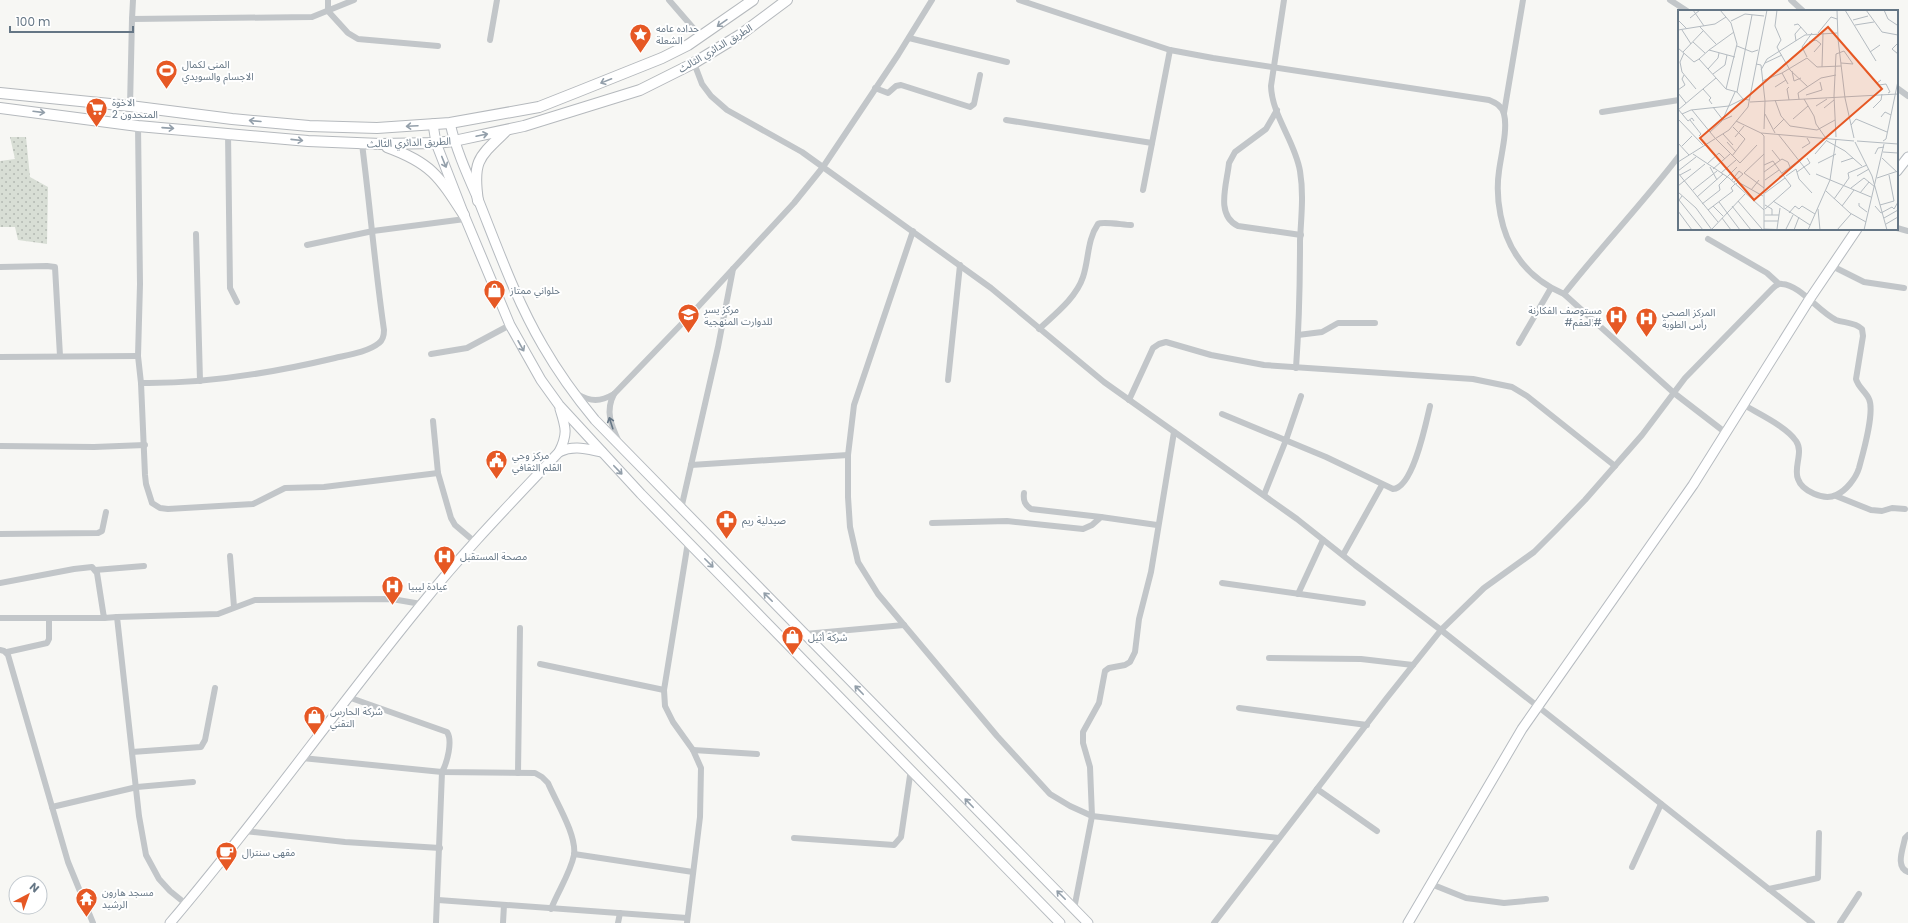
<svg xmlns="http://www.w3.org/2000/svg" width="1908" height="923" font-family="Poppins,'Noto Sans Arabic',sans-serif">
  <style>
    .garden { fill: url(#garden-dots) }
    .lines { fill: none; stroke-linecap: round; stroke-linejoin: round }
    .secondary-casing { stroke: #b6bbc0; stroke-width: 11 }
    .primary-casing { stroke: #b5b9bd; stroke-width: 12 }
    .street { stroke: #c2c6c9; stroke-width: 6 }
    .secondary { stroke: #fff; stroke-width: 9 }
    .primary { stroke: #fff; stroke-width: 10 }
    .oneway { stroke: #939faa }
    .oneway2 { stroke: #657685 }
    .labels { text-anchor: middle; stroke-width: 4; stroke-linejoin: round; paint-order: stroke }
    .poi-label { font-size: 10px; fill: #657685; stroke: #fff; text-anchor: start }
    .street-label { font-size: 10px; fill: #657685; stroke: #fff }
    .inset-road { fill: none; stroke: #b4bbc1; stroke-width: 1 }
    .view { fill: #e65824; fill-opacity: 0.15; stroke: #e65824; stroke-width: 2 }
    .inset-edge { fill: none; stroke: #657685; stroke-width: 2 }
  </style>
  <defs>
    <pattern id="garden-dots" width="8" height="8" patternUnits="userSpaceOnUse"><rect width="8" height="8" fill="#d8ded5"/><path d="M2 2h.1M6 6h.1" fill="none" stroke="#b3b9b2" stroke-width="1.8" stroke-linecap="round"/></pattern>
  </defs>
  <rect width="100%" height="100%" fill="#f7f7f4"/>
  <path class="garden" d="M10,137h16l4,40 18,10 -1,57 -29,-4 -3,-13h-15v-66l15,-2z"/>
  <g class="lines">
    <defs>
      <g id="secondary">
        <path d="M450,123c6,27 17,51 28,76 20,50 38,101 65,147 15,26 33,51 52,74l493,503"/>
        <path d="M433,124l3,19 28,72 46,110 31,55 18,25 82,89 419,429"/>
        <path d="M1897,171l11,-14"/>
        <path d="M559,452c15,-7 27,-3 43,0"/>
        <path d="M170,923c88,-103 166,-214 251,-318 43,-54 91,-103 138,-153 9,-18 7,-24 1,-43"/>
        <path d="M1408,923l114,-194 171,-244 116,-185 48,-71"/>
      </g>
      <g id="primary">
        <path d="M0,93l130,13 102,13 77,7 68,2 73,-5 89,-16 38,-15 85,-34 26,-13 65,-45"/>
        <path d="M0,108l138,18 170,15 73,3 55,-1 18,-2 70,-15 116,-36 54,-27 46,-28 47,-35"/>
        <path d="M387,147c44,16 52,29 77,68"/>
        <path d="M478,201c-6,-41 1,-44 29,-71"/>
      </g>
    </defs>
    <use href="#secondary" class="secondary-casing"/>
    <use href="#primary" class="primary-casing"/>
    <g class="street">
      <path d="M328,0v11l20,22 10,6 80,7"/>
      <path d="M669,0l32,37"/>
      <path d="M1019,0l151,50 43,8 276,42c7,3 13,6 15,14 4,15 -3,41 -5,57 -4,27 2,62 18,85 11,17 29,30 47,38l110,99 52,40"/>
      <path d="M1284,0l-13,86c1,30 24,55 29,85 4,24 1,47 0,70 0,42 -1,85 -4,127"/>
      <path d="M1670,0l17,11"/>
      <path d="M1791,0l12,11"/>
      <path d="M132,19l1,-19"/>
      <path d="M909,38l98,24"/>
      <path d="M490,40l7,-40"/>
      <path d="M694,63l8,21 9,12 16,14 75,42 189,136 113,94 193,137 58,46 86,65 371,293"/>
      <path d="M875,88l13,5 8,-7 5,-1 69,22 4,-3 6,-29"/>
      <path d="M1897,88l11,8"/>
      <path d="M130,106l2,-87 180,-2 42,-17"/>
      <path d="M1277,110l-11,19 -31,23 -6,11c-2,21 -14,52 9,63l63,9"/>
      <path d="M1602,112l77,-12"/>
      <path d="M1504,113l19,-113"/>
      <path d="M1006,120l146,23"/>
      <path d="M138,126l2,158 -2,72 3,27 4,92 1,9 6,19 8,5 8,1 85,-5 32,-16 39,-1 114,-14"/>
      <path d="M228,133l2,155 7,14"/>
      <path d="M1143,190l27,-140"/>
      <path d="M1897,228l11,3"/>
      <path d="M913,231l-59,174 -6,50v42l2,30 8,35 20,32 119,142 53,58 20,12 22,10 187,22"/>
      <path d="M196,234l4,147"/>
      <path d="M1708,239l59,34 12,11"/>
      <path d="M307,245l66,-14 92,-12"/>
      <path d="M1832,266l32,16 40,6"/>
      <path d="M0,267l47,-1 8,1 5,89"/>
      <path d="M1564,294c37,-47 78,-90 115,-138"/>
      <path d="M1039,329c16,-15 37,-31 44,-52 6,-18 4,-37 15,-53 4,-3 26,1 33,1"/>
      <path d="M1298,335l24,-3 16,-9h37"/>
      <path d="M1519,343l32,-55"/>
      <path d="M431,354l36,-6 43,-23"/>
      <path d="M0,357l138,-1"/>
      <path d="M948,380l12,-115"/>
      <path d="M141,383c66,1 131,-10 194,-25 13,-3 33,-6 44,-15 4,-3 5,-8 5,-13 -9,-62 -14,-124 -22,-186"/>
      <path d="M577,394c14,8 23,8 37,0l81,-84 99,-107 29,-36 75,-112 34,-55"/>
      <path d="M614,394c-9,17 -3,31 5,48"/>
      <path d="M1129,400l24,-52 6,-4 7,-2 45,13 53,10 209,14 39,8 15,9 88,70"/>
      <path d="M1222,414l104,43 67,32c20,-1 33,-66 37,-83"/>
      <path d="M433,421l5,52 13,45 4,7 20,17"/>
      <path d="M0,446l94,1 51,-2"/>
      <path d="M691,465l157,-10"/>
      <path d="M1024,493c-1,8 1,12 7,16l70,8"/>
      <path d="M1264,495l22,-55 15,-44"/>
      <path d="M1836,496l35,14 11,1 10,-3 13,1"/>
      <path d="M681,509l37,-162 15,-78"/>
      <path d="M932,523l75,-2 76,8 9,-4 9,-8 56,8"/>
      <path d="M0,534l98,-1 4,-2 4,-19"/>
      <path d="M1343,555l39,-70"/>
      <path d="M230,556l4,51"/>
      <path d="M95,570l49,-4"/>
      <path d="M0,583l74,-14 18,-2 5,6 7,45 13,-1"/>
      <path d="M1222,583l141,20"/>
      <path d="M1298,594l25,-54"/>
      <path d="M0,618h104"/>
      <path d="M805,634l99,-9"/>
      <path d="M0,650l4,1 4,4 60,207 25,61"/>
      <path d="M7,652l40,-9 2,-4v-21"/>
      <path d="M1269,658l92,1 52,6"/>
      <path d="M540,664l124,26"/>
      <path d="M348,697l99,35c6,9 0,31 -5,40l93,1 7,4 6,6c8,19 29,52 26,72 -4,19 -16,36 -23,54"/>
      <path d="M1239,708l128,17"/>
      <path d="M693,750l64,4"/>
      <path d="M132,752l69,-5 4,-7 10,-52"/>
      <path d="M302,758l140,14 -6,151"/>
      <path d="M518,773l2,-145"/>
      <path d="M1317,789l60,42"/>
      <path d="M52,807l85,-20 56,-5"/>
      <path d="M244,831l101,11 95,6"/>
      <path d="M1908,835l-3,3c-2,11 -10,29 3,34"/>
      <path d="M794,838l100,7 7,-8 10,-68"/>
      <path d="M574,854l119,18"/>
      <path d="M1632,867l29,-63"/>
      <path d="M1431,884l35,14 38,5 42,-4"/>
      <path d="M1769,889l49,-11 1,-45"/>
      <path d="M438,900l249,18"/>
      <path d="M186,904l-16,-13 -11,-12 -13,-24 -7,-39 -22,-199 101,-3 37,-14 137,-1 29,5"/>
      <path d="M1074,909l18,-93 -2,-49 -7,-24v-11l16,-29 6,-32 4,-3 16,-3 5,-3 5,-10 4,-33 12,-47 23,-140"/>
      <path d="M503,923l1,-18"/>
      <path d="M618,923l2,-10"/>
      <path d="M687,923l13,-106 1,-49 -8,-18 -20,-28 -8,-16 -1,-16 24,-148"/>
      <path d="M1214,923l172,-224 55,-69 43,-42 50,-36 22,-22 29,-30 57,-65 43,-57 87,-89c3,-3 6,-6 10,-5 18,1 37,28 54,36 8,3 19,2 26,9l1,7 -7,43c2,8 10,13 13,20 6,13 -6,54 -10,69 -3,10 -13,23 -23,27 -12,6 -34,-4 -38,-16 -5,-11 6,-27 -2,-38 -9,-14 -37,-27 -52,-36"/>
      <path d="M1840,923l19,-29"/>
    </g>
    <use href="#secondary" class="secondary"/>
    <use href="#primary" class="primary"/>
  </g>
  <defs><path id="oneway-shaft" d="M-6 0H5M1.5-3L5.5 0L1.5 3" fill="none" stroke-width="1.6" stroke-linecap="round" stroke-linejoin="round"/></defs>
  <g class="oneway">
    <use href="#oneway-shaft" transform="translate(722 23) rotate(145)"/>
    <use href="#oneway-shaft" transform="translate(606 81) rotate(158)"/>
    <use href="#oneway-shaft" transform="translate(39 112) rotate(7)"/>
    <use href="#oneway-shaft" transform="translate(255 121) rotate(-175)"/>
    <use href="#oneway-shaft" transform="translate(412 126) rotate(177)"/>
    <use href="#oneway-shaft" transform="translate(168 128) rotate(4)"/>
    <use href="#oneway-shaft" transform="translate(482 135) rotate(-12)"/>
    <use href="#oneway-shaft" transform="translate(297 140) rotate(6)"/>
    <use href="#oneway-shaft" transform="translate(444 162) rotate(68)"/>
    <use href="#oneway-shaft" transform="translate(521 346) rotate(61)"/>
    <use href="#oneway-shaft" transform="translate(618 470) rotate(46)"/>
    <use href="#oneway-shaft" transform="translate(709 563) rotate(45)"/>
    <use href="#oneway-shaft" transform="translate(768 597) rotate(-135)"/>
    <use href="#oneway-shaft" transform="translate(859 690) rotate(-134)"/>
    <use href="#oneway-shaft" transform="translate(969 803) rotate(-134)"/>
    <use href="#oneway-shaft" transform="translate(1061 895) rotate(-135)"/>
  </g>
  <use class="oneway2" href="#oneway-shaft" transform="translate(611 423) rotate(-108)"/>
  <defs>
    <symbol id="sight-pin" viewBox="-11 -11 22 30"><path d="M0 17L-7.5 6A9.5 9.5 0 1 1 7.5 6Z" fill="#e65824" stroke="#fff"/><path d="M0-6L1.8-2.2L6-1.7L2.9 1.2L3.7 5.4L0 3.3L-3.7 5.4L-2.9 1.2L-6-1.7L-1.8-2.2Z" fill="#fff"/></symbol>
    <symbol id="stadium-pin" viewBox="-11 -11 22 30"><path d="M0 17L-7.5 6A9.5 9.5 0 1 1 7.5 6Z" fill="#e65824" stroke="#fff"/><path d="M0-5a6.5 5 0 1 0 0 10a6.5 5 0 1 0 0-10ZM-3.5-1.8h7v3.6h-7Z" fill="#fff"/></symbol>
    <symbol id="supermarket-pin" viewBox="-11 -11 22 30"><path d="M0 17L-7.5 6A9.5 9.5 0 1 1 7.5 6Z" fill="#e65824" stroke="#fff"/><path d="M-6-5.5h2.5l.6 2H6L4.5 2H-2.5L-4.4-4H-6ZM-1.5 3.2a1.3 1.3 0 1 0 .1 0ZM3 3.2a1.3 1.3 0 1 0 .1 0Z" fill="#fff"/></symbol>
    <symbol id="shop-pin" viewBox="-11 -11 22 30"><path d="M0 17L-7.5 6A9.5 9.5 0 1 1 7.5 6Z" fill="#e65824" stroke="#fff"/><path d="M-5-2.5h2.3a2.7 3.5 0 0 1 5.4 0H5L5.5 6h-11ZM-1.5-2.5h3a1.5 2.3 0 0 0-3 0Z" fill="#fff"/></symbol>
    <symbol id="school-pin" viewBox="-11 -11 22 30"><path d="M0 17L-7.5 6A9.5 9.5 0 1 1 7.5 6Z" fill="#e65824" stroke="#fff"/><path d="M0-5L7-2L0 1L-7-2ZM-4 1L0 2.5L4 1V4Q0 6-4 4Z" fill="#fff"/></symbol>
    <symbol id="hospital-pin" viewBox="-11 -11 22 30"><path d="M0 17L-7.5 6A9.5 9.5 0 1 1 7.5 6Z" fill="#e65824" stroke="#fff"/><path d="M-5-5h3v3.5h4V-5h3V5h-3V1.5h-4V5h-3Z" fill="#fff"/></symbol>
    <symbol id="civic-pin" viewBox="-11 -11 22 30"><path d="M0 17L-7.5 6A9.5 9.5 0 1 1 7.5 6Z" fill="#e65824" stroke="#fff"/><path d="M-.6-6.5H3V-4.5H.6V-3L4-1V1h2V6H-6V1h2V-1L-.6-3ZM-1.2 2.5V6h2.4V2.5Z" fill="#fff"/></symbol>
    <symbol id="pharmacy-pin" viewBox="-11 -11 22 30"><path d="M0 17L-7.5 6A9.5 9.5 0 1 1 7.5 6Z" fill="#e65824" stroke="#fff"/><path d="M-2-6h4v4h4v4h-4v4h-4v-4h-4v-4h4Z" fill="#fff"/></symbol>
    <symbol id="cafe-pin" viewBox="-11 -11 22 30"><path d="M0 17L-7.5 6A9.5 9.5 0 1 1 7.5 6Z" fill="#e65824" stroke="#fff"/><path d="M-5.5-4.5H6V0H3Q3 3.5 0 3.5H-2.5Q-5.5 3.5-5.5 0ZM3-3.2v2h1.7v-2ZM-6 4.5H4V6H-6Z" fill="#fff"/></symbol>
    <symbol id="temple-pin" viewBox="-11 -11 22 30"><path d="M0 17L-7.5 6A9.5 9.5 0 1 1 7.5 6Z" fill="#e65824" stroke="#fff"/><path d="M0-6L5-2H3V0L6.5 2.5H4V6H1.5V3h-3V6H-4V2.5H-6.5L-3 0V-2H-5Z" fill="#fff"/></symbol>
  </defs>
  <g fill-rule="evenodd">
    <use href="#sight-pin" x="628" y="22" width="25" height="34"/>
    <use href="#stadium-pin" x="154" y="58" width="25" height="34"/>
    <use href="#supermarket-pin" x="84" y="96" width="25" height="34"/>
    <use href="#shop-pin" x="482" y="278" width="25" height="34"/>
    <use href="#school-pin" x="676" y="302" width="25" height="34"/>
    <use href="#hospital-pin" x="1604" y="304" width="25" height="34"/>
    <use href="#hospital-pin" x="1634" y="306" width="25" height="34"/>
    <use href="#civic-pin" x="484" y="448" width="25" height="34"/>
    <use href="#pharmacy-pin" x="714" y="508" width="25" height="34"/>
    <use href="#hospital-pin" x="432" y="544" width="25" height="34"/>
    <use href="#hospital-pin" x="380" y="574" width="25" height="34"/>
    <use href="#shop-pin" x="780" y="624" width="25" height="34"/>
    <use href="#shop-pin" x="302" y="704" width="25" height="34"/>
    <use href="#cafe-pin" x="214" y="840" width="25" height="34"/>
    <use href="#temple-pin" x="74" y="886" width="25" height="34"/>
  </g>
  <g class="labels">
    <g class="poi-label">
      <text x="656" y="32">حداده عامه<tspan x="656" dy="12">الشعلة</tspan></text>
      <text x="182" y="68">المنى لكمال<tspan x="182" dy="12">الاجسام والسويدي</tspan></text>
      <text x="112" y="106">الاخوة<tspan x="112" dy="12">المتحدون 2</tspan></text>
      <text x="510" y="294">حلواني ممتاز</text>
      <text x="704" y="313">مركز يسر<tspan x="704" dy="12">للدوارت المنهجية</tspan></text>
      <text x="1602" y="314" text-anchor="end">مستوصف الفكارنة<tspan x="1602" dy="12">#العقم#</tspan></text>
      <text x="1662" y="316">المركز الصحي<tspan x="1662" dy="12">رأس الطوبة</tspan></text>
      <text x="512" y="459">مركز وحي<tspan x="512" dy="12">القلم الثقافي</tspan></text>
      <text x="742" y="524">صيدلية ريم</text>
      <text x="460" y="560">مصحة المستقبل</text>
      <text x="408" y="590">عيادة ليبيا</text>
      <text x="808" y="641">شركة أثيل</text>
      <text x="330" y="715">شركة الحارس<tspan x="330" dy="12">التقني</tspan></text>
      <text x="242" y="856">مقهى سنترال</text>
      <text x="102" y="896">مسجد هارون<tspan x="102" dy="12">الرشيد</tspan></text>
    </g>
    <g class="street-label">
      <text transform="translate(715 48) rotate(-31)" y="4">الطريق الدائري الثالث</text>
      <text transform="translate(409 142) rotate(-2)" y="4">الطريق الدائري الثالث</text>
    </g>
  </g>
  <g transform="translate(1678 10)">
    <rect width="220" height="220" fill="#f7f7f4"/>
    <path class="inset-road" d="M15,0l11,16M42,0l11,13 6,21 -11,45M99,0l-2,16 6,14 -4,7 2,4M133,0h17M159,0l1,29 7,59 9,40M167,0l31,51M188,0l16,22 16,3M206,0l4,9 9,6M12,8l10,-8M0,10l9,9M175,10l15,-4M53,11l14,-7 19,2M116,15l4,-1 9,10M177,15l19,-3M22,17l16,17M0,20l37,-6 11,-7M4,20l9,14M140,23l13,-16 6,2M118,31l-1,-7 6,-7M15,32l12,11M131,32l7,-2 5,4 -7,8M220,33l-6,6 6,5M59,36l15,6 6,-2M0,38l16,14 5,-3 27,30 11,3 6,7M31,40l25,-18M101,41l11,19 18,17M5,42l20,-21M192,42l10,-7M6,43l-4,9 2,10 14,17M129,47l-5,-10 10,-14M21,49l10,-9 26,7M87,53l17,-8M78,54l5,1 4,36 -1,28M144,57l1,-34M30,59l10,-11 1,-5M83,60l6,-11 38,-24 32,-2M114,61l2,10 7,-3M104,63l6,11M35,64l12,-9 2,-10M203,70l-4,3 2,2 7,-1 4,8 -2,1M84,71l20,-8 25,-15 10,9 24,-1M97,77l11,-7M25,79l8,9 -2,2 3,4M0,80l7,-5 -3,-6 2,-4M59,82l15,-77M0,83l8,10M128,85l16,-5 -2,-8M121,89l-1,-6 23,-15 15,-3M126,89l10,17 2,8 9,13M97,90l6,16 9,10 27,4 18,-10M111,90l-2,-11 2,-2M72,92l148,-8M51,96l14,-7 6,1M138,96l11,-7M35,97l10,13 9,-4M146,98l10,-8M195,98l8,-8 1,-6M0,99l10,12 4,-3 2,3M0,100l38,-32M14,100l18,22M4,104l9,-4 38,-4M87,104l10,19M203,107l4,-5 6,3M0,109l25,26M115,109l15,-13M12,110l11,14 -2,2M58,111l25,12 93,8M173,115l5,-6 31,13M96,119l10,-10M83,123l3,3v94M45,124l10,11M100,124l26,33 -7,5M57,127l9,-11M158,127l-2,-41 2,-42 8,-3 9,13 -12,-1M37,128l-5,-6 12,-11 13,-29M38,129l24,24 17,-18M149,131l18,10 17,15M179,131l41,3M205,131l3,-2 12,-58M49,132l9,10M177,132l17,34 15,54M0,133l11,12M4,136l10,-10M124,138l8,-5 -3,-5M94,140l8,10M205,142l15,1M15,144l36,24 35,32M137,144l12,-14M197,144l3,-6 6,-1M54,146l13,-17 -12,-12M129,148l3,5 -6,4 6,8M204,148l16,15M0,152l51,-32 19,-23 19,-97M163,152l12,-4M140,153l18,-9M29,154l12,-11 6,6M86,155l9,-4 2,3 7,-5 6,3 2,5M32,157l7,13M35,159l17,-15M0,161l18,-14M86,162l11,-8 16,22 -26,23M0,163l40,49M43,163l15,-13M104,163l18,-13M138,164l55,23M2,165l11,-6M211,165l5,26M108,166l10,-7 3,10 13,14M179,166l12,-7M199,168l21,-7M54,170l7,-9 4,3M87,170l14,-10M56,172l9,-8M58,174l2,-2 25,14M0,176l27,-22M86,178l-20,-15 20,-19M173,178l13,-10 11,9M15,180l24,-19M73,180l8,-10M148,181l24,22 16,9M0,182l18,16 16,22M87,183l20,-15M182,183l9,-11M4,186l-3,4 24,30M19,187l26,-23M156,189l15,-21 -1,-5 19,-8M60,191l24,28M95,191l37,24M41,192l21,28M181,193v3l8,6M24,194l18,-14 -1,-5 18,-18M87,195l7,4v6M202,195l14,-4M35,196l10,10M54,196l19,24M164,196l12,-16M197,196l6,7 11,-6 2,2 4,-7M140,199l2,21M30,200l25,-19 -2,-3 4,-4M0,201l14,19M111,203l6,-7 4,3 3,-3 13,8M87,205h14M44,208l9,12M206,208l14,-8M86,211h14M208,214l12,-7M34,219l33,-35M86,219l25,1M99,219l3,-21M108,219l7,-14M116,220l5,-13M130,220l22,-50 6,-41M159,220l14,-16M186,220l20,-86"/>
    <path class="view" d="M150,17l54,62 -128,111 -54,-62z"/>
    <rect width="220" height="220" class="inset-edge"/>
  </g>
  <g transform="translate(28 895) rotate(41)"><circle r="19" fill="#ffffff" stroke="#c1c8ce"/>
  <path d="M0-3L7 15L0 10L-7 15Z" fill="#e65824"/>
  <text y="-6" font-size="11" font-weight="bold" text-anchor="middle" fill="#657685">N</text>
  </g>
  <path d="M10 26v6h123v-6" fill="none" stroke="#657685" stroke-width="2"/>
  <text x="16" y="26" font-size="12" fill="#657685" stroke="#ffffff" stroke-width="3" paint-order="stroke">100 m</text>
</svg>
